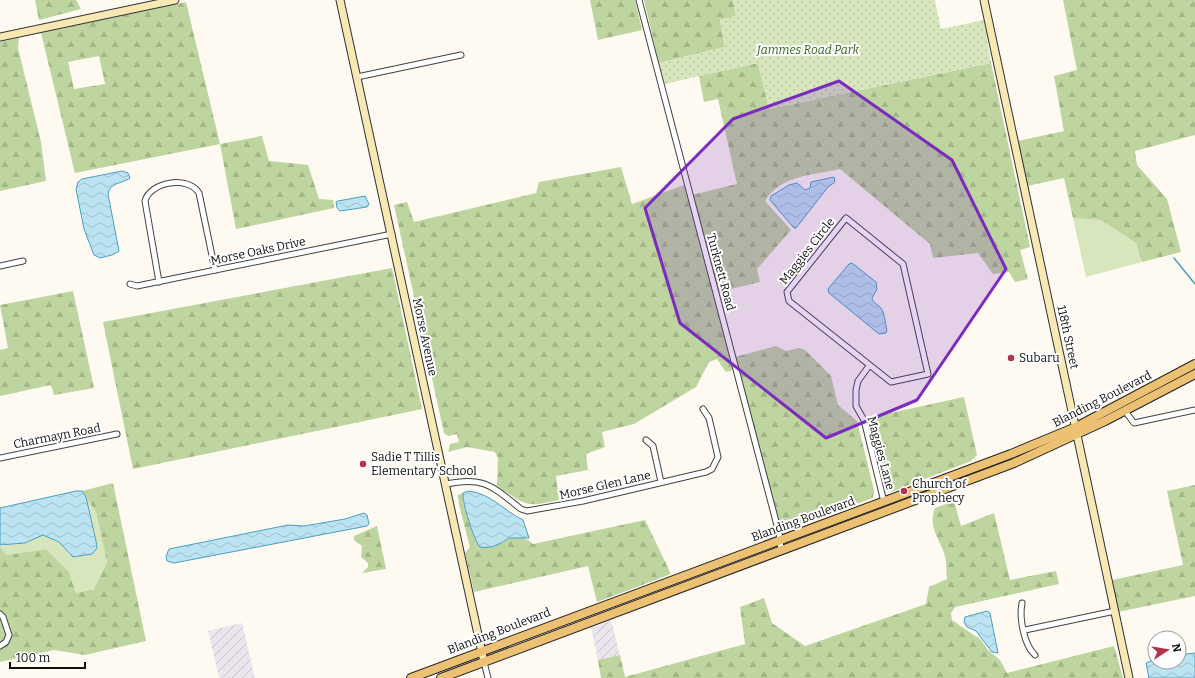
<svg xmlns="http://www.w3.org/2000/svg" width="1195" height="678" font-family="Bitter,serif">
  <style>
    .industrial { fill: url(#industrial-furrows) }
    .grass { fill: #d8e6be }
    .forest { fill: url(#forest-firs); fill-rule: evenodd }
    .park { fill: url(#park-dots) }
    .water { fill: url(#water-waves); stroke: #49a0c2 }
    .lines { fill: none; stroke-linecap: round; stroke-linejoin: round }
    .stream { stroke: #49a0c2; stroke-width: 1.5 }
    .street-casing { stroke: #424242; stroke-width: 7 }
    .secondary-casing { stroke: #313131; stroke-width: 9 }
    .primary-casing { stroke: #202020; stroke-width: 10 }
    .street { stroke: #fff; stroke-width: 5 }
    .secondary { stroke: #f8e8b3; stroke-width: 7 }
    .primary { stroke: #ecc174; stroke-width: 8 }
    .marked { fill: #7b2cbf; fill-opacity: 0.2; stroke: #7b2cbf; stroke-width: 3; stroke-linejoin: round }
    .poi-dot { fill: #b33348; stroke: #fff; stroke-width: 1.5 }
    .labels { text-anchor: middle; stroke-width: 4; stroke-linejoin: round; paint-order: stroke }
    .park-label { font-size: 12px; font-style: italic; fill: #386224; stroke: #fff }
    .street-label { font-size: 12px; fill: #0f0f0f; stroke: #fff }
    .poi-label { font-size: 12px; fill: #0f0f0f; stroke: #fff; text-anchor: start }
  </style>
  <defs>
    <pattern id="industrial-furrows" width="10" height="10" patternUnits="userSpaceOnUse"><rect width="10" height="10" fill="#ebe5ed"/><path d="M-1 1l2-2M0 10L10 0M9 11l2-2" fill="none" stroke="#c8c3ca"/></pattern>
    <pattern id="forest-firs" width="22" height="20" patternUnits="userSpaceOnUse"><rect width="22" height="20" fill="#bed59f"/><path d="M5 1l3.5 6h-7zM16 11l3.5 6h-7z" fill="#a2b688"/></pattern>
    <pattern id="park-dots" width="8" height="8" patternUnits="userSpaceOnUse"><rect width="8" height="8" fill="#d8e6be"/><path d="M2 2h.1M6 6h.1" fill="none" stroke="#b8c4a2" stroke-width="1.8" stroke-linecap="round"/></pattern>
    <pattern id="water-waves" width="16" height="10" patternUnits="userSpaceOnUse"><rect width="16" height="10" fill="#bbe3f1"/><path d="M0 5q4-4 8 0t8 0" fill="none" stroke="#a0c2cd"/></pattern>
  </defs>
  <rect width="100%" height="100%" fill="#fefaf2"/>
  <g class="industrial">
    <path d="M611,620l9,35 -22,5 -7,-32z"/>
    <path d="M242,623l13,55h-36l-11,-47z"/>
  </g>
  <g class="grass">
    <path d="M1073,218l28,2 35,23 6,19 -56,15z"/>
    <path d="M86,497l10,15 11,50 -13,27 -18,4 -7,-21 -23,-23 -40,6 -6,-9 25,-3 18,-8 16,7 11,13 26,-14z"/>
  </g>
  <g class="forest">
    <path d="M35,0h41l5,9 -42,11z"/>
    <path d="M590,0h45l7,30 -44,10z"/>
    <path d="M644,0h89l3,16 -16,4 5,27 -66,16z"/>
    <path d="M1063,0h132v135l-60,16 2,14 30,34 14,53 -39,10 -6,-19 -35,-23 -28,-2 -9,-40 -37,8 -9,-45 46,-10 -10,-55 23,-6z"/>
    <path d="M186,2l34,142 42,-8 7,25 39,4 11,34 14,1 1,8 -98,21 -16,-85 -145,29 -34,-140zM99,56l6,28 -31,5 -6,-27z"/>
    <path d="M19,38l-1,10 23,94 5,39 -46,10v-149z"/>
    <path d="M758,63l11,46 222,-46 39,184 -10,3 8,29 -13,3 -6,-10 -16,2 -15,-21 -45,5 -3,-14 -90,-75c-26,6 -60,6 -75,32l26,29 -34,39 3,13 -42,10 -26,-97 45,-11 -19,-85 -14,3 -5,-26z"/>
    <path d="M621,167l11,37 52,-19 49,185 -7,2 -9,-13 -8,3 -13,25 -62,37 -32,8 3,15 -19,7 2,16 -32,6 3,24c-35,8 -33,5 -62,-14l1,-28 -3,-6 -28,-5 -19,5 2,-8 9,-2 -2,-8 -9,2 -4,-3 -50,-228 13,-3 7,20 122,-29 3,-11z"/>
    <path d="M392,268l30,141 -289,60 -30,-147z"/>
    <path d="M73,291l21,97 -40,7 -3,-10 -51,11v-46l8,-2 -8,-43z"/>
    <path d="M776,346l10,5 13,-3 6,2 26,26 7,29 19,16 17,69 -1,8 -70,25 -10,-4 -15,2 -43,-164z"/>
    <path d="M964,397l13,58 -6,6 -80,31 -1,-1 -3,-10 -8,-17 -1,-18 -6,-29z"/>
    <path d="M113,483l33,158 -61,14 -31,-5 -54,12v-116l6,9 40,-6 23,23 7,21 18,-4 13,-27 -11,-50 -14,-21z"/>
    <path d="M1195,485v111l-77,16 -6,-32 71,-15 -16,-74z"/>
    <path d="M463,493v8l11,35 28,7c10,-8 21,-8 31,1l112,-24 26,54 -74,28 -9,-36 -114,26 -9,-39 5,-6 -11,-42 -1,-10z"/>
    <path d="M954,501l7,25 33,-13 16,67 46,-9 3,13 -104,23 -4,6 1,7 29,20 7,10 12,10 7,13 107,-27 9,32h-522l-3,-18 22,-5 5,22 120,-33 -5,-37 24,-9 8,25 33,23 121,-42 3,-17 18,-8c-1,-8 0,-18 -3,-26 -6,-17 -16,-26 -9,-45z"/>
    <path d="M377,526l9,43 -24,4 6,-6v-4l-7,-6 1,-11 -8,-6v-4z"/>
  </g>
  <path class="park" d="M733,0h202l6,29 43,-9 7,43 -222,46 -11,-46 -94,21 -5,-21 66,-16 -5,-27 16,-4z"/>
  <g class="water">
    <path d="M122,171l6,2 2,5c-8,6 -20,4 -22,16l11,57 -7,4 -12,3 -6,-3 -10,-26 -8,-40 2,-7 4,-3z"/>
    <path d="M834,177l1,5 -7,5 -32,41h-2l-24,-28 1,-4 18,-11 8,-2 8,7 5,-2 1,-6z"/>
    <path d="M365,196l4,8 -2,3 -27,4 -3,-3 -1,-6 2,-1z"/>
    <path d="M852,263l24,19 1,7 -5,9c1,6 5,5 8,9 5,5 5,17 7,23l-1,3 -7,1 -50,-41 -1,-4 21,-25z"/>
    <path d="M76,491h6l4,6 10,44 1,7 -5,6 -19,3 -14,-15 -16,-7 -18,8 -25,2v-37z"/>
    <path d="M468,491c23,2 36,20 55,29l6,18h-20c-8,6 -18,11 -29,9 -6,-6 -18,-45 -17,-54z"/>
    <path d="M364,513l3,2 2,9 -2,2 -193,37 -7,-2 -1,-5 3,-7 119,-24 16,1 41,-7z"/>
    <path d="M987,611l3,2 8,40 -6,-1 -16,-21 -9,-4 -3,-5 1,-5z"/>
    <path d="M1195,653v25h-46l-3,-15 9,-4v3h24v-7z"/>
  </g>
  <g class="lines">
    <path class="stream" d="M1174,258l21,26"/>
    <defs>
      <g id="street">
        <path d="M639,0l140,533 2,16"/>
        <path d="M357,77l104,-22"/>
        <path d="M846,218l57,46 25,110 -37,8 -102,-81 -2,-9z"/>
        <path d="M0,266l23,-5"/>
        <path d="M159,282l-14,-81c5,-19 43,-26 54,-8l16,77"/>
        <path d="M130,284l7,2 255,-52"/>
        <path d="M869,366l-11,15 -2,9v16l8,14 20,82"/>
        <path d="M1125,411l9,12 61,-13"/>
        <path d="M646,440l7,6 8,36"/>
        <path d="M0,458l117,-24"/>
        <path d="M446,484c38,-8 46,2 75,25l6,2 56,-10 123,-29 6,-3 6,-12 -9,-39 -6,-9"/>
        <path d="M1022,603c-3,15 2,42 13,52"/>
        <path d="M0,614l3,3 6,18 -3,7 -6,4"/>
        <path d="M1025,630l90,-19"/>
        <path d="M484,662l4,16"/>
      </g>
      <g id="secondary">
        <path d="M340,0l144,662"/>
        <path d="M984,0l145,678"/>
        <path d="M0,37l175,-37"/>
      </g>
      <g id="primary">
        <path d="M411,678l600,-224 65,-27 119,-63"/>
        <path d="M441,678l573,-215 91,-42 90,-47"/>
      </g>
    </defs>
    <use href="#street" class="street-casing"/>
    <use href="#secondary" class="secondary-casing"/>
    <use href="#primary" class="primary-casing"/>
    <use href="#street" class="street"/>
    <use href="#secondary" class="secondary"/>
    <use href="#primary" class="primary"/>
  </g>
  <path class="marked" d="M839,81l113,79 54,109 -89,131 -91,38 -146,-115 -35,-115 88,-89z"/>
  <g class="poi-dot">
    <circle cx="1011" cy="358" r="4"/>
    <circle cx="363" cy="464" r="4"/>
    <circle cx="904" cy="491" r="4"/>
  </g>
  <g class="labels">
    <g class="park-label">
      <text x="808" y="54">Jammes Road Park</text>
    </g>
    <g class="street-label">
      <text transform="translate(258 251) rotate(-12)" y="4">Morse Oaks Drive</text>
      <text transform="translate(807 251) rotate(-52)" y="4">Maggies Circle</text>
      <text transform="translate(721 272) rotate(75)" y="4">Turknett Road</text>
      <text transform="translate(425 337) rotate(78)" y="4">Morse Avenue</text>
      <text transform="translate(1068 337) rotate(78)" y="4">118th Street</text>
      <text transform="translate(1102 399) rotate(-27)" y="4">Blanding Boulevard</text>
      <text transform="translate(57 436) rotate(-11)" y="4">Charmayn Road</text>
      <text transform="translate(881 453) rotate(75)" y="4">Maggies Lane</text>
      <text transform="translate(605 485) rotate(-13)" y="4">Morse Glen Lane</text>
      <text transform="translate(803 519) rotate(-20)" y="4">Blanding Boulevard</text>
      <text transform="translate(499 631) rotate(-21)" y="4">Blanding Boulevard</text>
    </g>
    <g class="poi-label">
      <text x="1019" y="362">Subaru</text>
      <text x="371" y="461">Sadie T Tillis<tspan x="371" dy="14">Elementary School</tspan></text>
      <text x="912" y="488">Church of<tspan x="912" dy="14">Prophecy</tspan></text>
    </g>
  </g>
  <g transform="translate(1167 650) rotate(78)"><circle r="19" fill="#ffffff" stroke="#9f9f9f"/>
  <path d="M0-3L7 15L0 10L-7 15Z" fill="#b33348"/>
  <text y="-6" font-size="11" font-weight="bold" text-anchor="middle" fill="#0f0f0f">N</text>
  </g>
  <path d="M10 662v6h75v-6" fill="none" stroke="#0f0f0f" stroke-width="2"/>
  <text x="16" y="662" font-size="12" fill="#0f0f0f" stroke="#ffffff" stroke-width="3" paint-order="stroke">100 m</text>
</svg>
